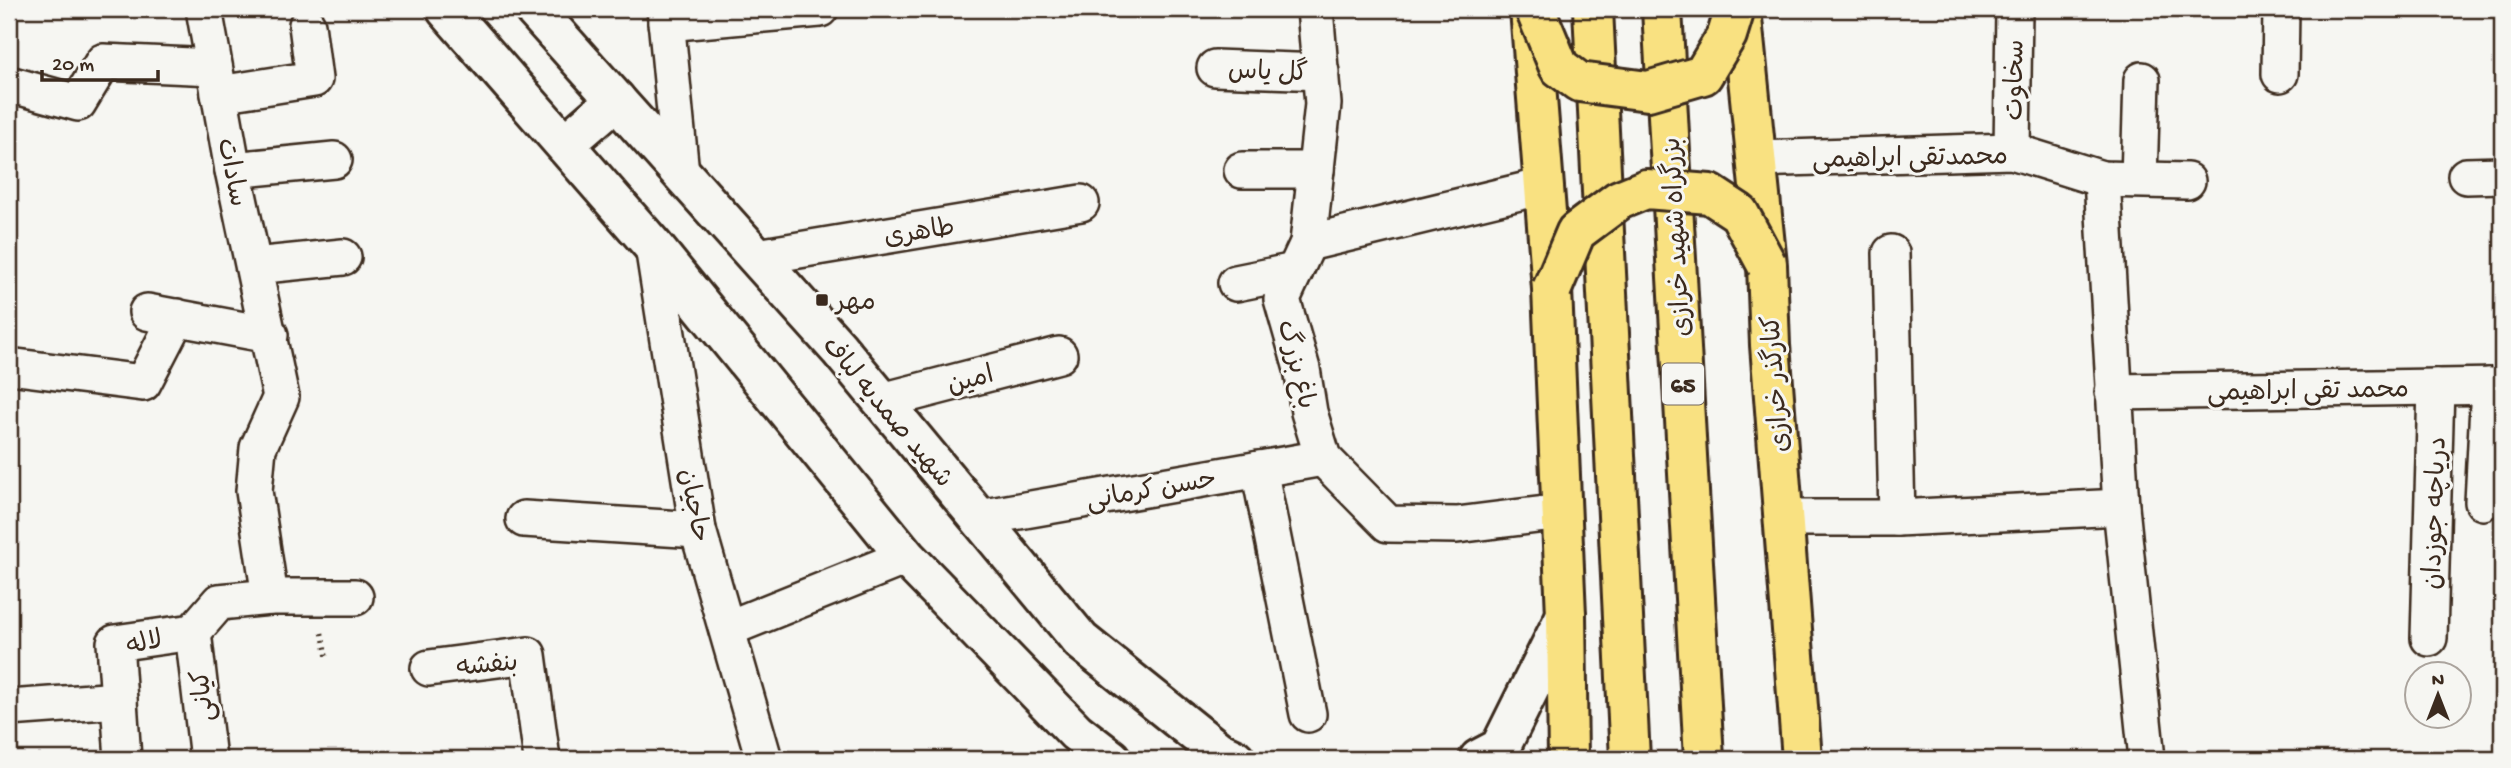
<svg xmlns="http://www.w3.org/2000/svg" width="2511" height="768" font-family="'Gochi Hand','Playpen Sans Arabic',sans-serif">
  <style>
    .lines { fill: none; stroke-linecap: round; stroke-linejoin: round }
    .minor-casing { stroke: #3b2a1e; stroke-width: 40 }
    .secondary-casing { stroke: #3b2a1e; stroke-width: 44 }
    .primary-casing { stroke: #3b2a1e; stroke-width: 44 }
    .trunk-casing { stroke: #3b2a1e; stroke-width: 44 }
    .path { stroke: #3b2a1e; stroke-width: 4.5; stroke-dasharray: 2 5; stroke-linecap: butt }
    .minor { stroke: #f6f6f2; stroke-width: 35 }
    .secondary { stroke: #f6f6f2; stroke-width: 38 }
    .primary { stroke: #f9e181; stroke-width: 38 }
    .trunk { stroke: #f9e181; stroke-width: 38 }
    .primary-bridge-casing { stroke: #3b2a1e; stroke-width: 44; stroke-linecap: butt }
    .primary-bridge { stroke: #f9e181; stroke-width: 38 }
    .poi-dot { fill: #3b2a1e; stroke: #f6f6f2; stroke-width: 2.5 }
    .labels { text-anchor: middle; stroke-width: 6; stroke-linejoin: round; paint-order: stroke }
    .shield { fill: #f6f6f2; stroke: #73675e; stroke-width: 2 }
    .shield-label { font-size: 24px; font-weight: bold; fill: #3b2a1e }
    .street-label { font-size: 26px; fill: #3b2a1e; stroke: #f6f6f2 }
    .poi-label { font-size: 26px; fill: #3b2a1e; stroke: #f6f6f2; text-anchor: start }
  </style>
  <rect width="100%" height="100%" fill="#f6f6f2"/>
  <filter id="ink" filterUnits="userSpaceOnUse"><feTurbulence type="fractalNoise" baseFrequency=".0143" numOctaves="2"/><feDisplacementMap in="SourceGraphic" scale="14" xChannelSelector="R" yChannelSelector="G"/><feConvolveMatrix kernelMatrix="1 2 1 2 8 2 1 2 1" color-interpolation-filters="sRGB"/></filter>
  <g filter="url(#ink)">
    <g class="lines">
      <defs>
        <g id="minor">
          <path d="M204,9l29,161 48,227 -23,51 -4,43 16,106"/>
          <path d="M665,9l16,164"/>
          <path d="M1315,9l8,95 -15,139 -26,56 20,70 7,43 14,46 65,66 69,1 105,-13"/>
          <path d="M666,23l154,-14"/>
          <path d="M1215,68l106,4"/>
          <path d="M2280,74l1,-65"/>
          <path d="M9,84l69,19 25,-41 111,5"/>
          <path d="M219,94l95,-15 -7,-54"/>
          <path d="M2012,151l2,-142"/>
          <path d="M1756,159l256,-8 90,28 85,2"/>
          <path d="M233,170l101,-10"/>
          <path d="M1242,170h74"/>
          <path d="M2466,176l36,-1"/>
          <path d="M2102,179l19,328 26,252"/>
          <path d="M2139,179l3,-99"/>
          <path d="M1308,243l236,-57"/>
          <path d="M653,246l45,284 66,229"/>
          <path d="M1891,253l6,265"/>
          <path d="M757,257l324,-54"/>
          <path d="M254,266l89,-9"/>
          <path d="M1236,283l59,-12"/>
          <path d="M147,312l123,23"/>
          <path d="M9,366l134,17 34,-66"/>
          <path d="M2113,392l389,-6"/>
          <path d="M882,401l177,-46"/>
          <path d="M1259,469l49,245"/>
          <path d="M2483,502l6,-116"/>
          <path d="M979,518l344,-60"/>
          <path d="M1785,518h112l224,-11"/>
          <path d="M524,519l174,11"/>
          <path d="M727,629l179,-72"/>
          <path d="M193,632l15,127"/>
          <path d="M2429,638l7,-251"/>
          <path d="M429,668l99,-13 14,104"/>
          <path d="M9,708l110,-8"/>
          <path d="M123,759l-8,-116 78,-11 26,-30 51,-5h85"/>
        </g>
        <g id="secondary">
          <path d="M446,9l207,237 253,311 170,175 35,27"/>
          <path d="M534,9l305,340 242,292 137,110 17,8"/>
          <path d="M565,144l51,-44"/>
          <path d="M1479,759l21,-11 66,-133"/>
        </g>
        <g id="primary">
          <path d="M1530,9l22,280 14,326 2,144"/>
          <path d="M1741,9l26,256 3,80 32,414"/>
        </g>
        <g id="trunk">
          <path d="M1593,9l37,750"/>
          <path d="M1662,9l42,750"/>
        </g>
      </defs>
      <use href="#minor" class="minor-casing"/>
      <use href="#secondary" class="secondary-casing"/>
      <use href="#primary" class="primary-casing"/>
      <use href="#trunk" class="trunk-casing"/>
      <path class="path" d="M322,633l5,26"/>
      <use href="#minor" class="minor"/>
      <use href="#secondary" class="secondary"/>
      <use href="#primary" class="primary"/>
      <use href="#trunk" class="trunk"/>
      <defs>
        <g id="primary-bridge">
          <path d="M1535,9l24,58 20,15 69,9 55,-16 24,-40 8,-26"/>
          <path d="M1552,289l24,-57 43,-32 27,-11 64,5 29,19 28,52"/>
        </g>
      </defs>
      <use href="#primary-bridge" class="primary-bridge-casing"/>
      <use href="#primary-bridge" class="primary-bridge"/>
    </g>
  </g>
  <rect class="poi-dot" x="815" y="293" width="14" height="14" rx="3.5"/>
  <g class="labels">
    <rect class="shield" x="1662" y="363.5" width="42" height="41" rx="5"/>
    <g class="shield-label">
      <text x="1683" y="392">65</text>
    </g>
    <g class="street-label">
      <text transform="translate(1268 70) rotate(2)" y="9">گل یاس</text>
      <text transform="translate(2013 80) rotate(-89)" y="9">سخاوت</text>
      <text transform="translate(1910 156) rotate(-1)" y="9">محمدتقی ابراهیمی</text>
      <text transform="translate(234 172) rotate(79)" y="9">سادات</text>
      <text transform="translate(919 230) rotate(-9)" y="9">طاهری</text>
      <text transform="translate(1675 237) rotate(-93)" y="9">بزرگراه شهید خرازی</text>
      <text transform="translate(1298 364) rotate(76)" y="9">باغ بزرگ</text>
      <text transform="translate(970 378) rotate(-15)" y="9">امین</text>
      <text transform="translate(1774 384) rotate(-94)" y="9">کنارگذر خرازی</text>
      <text transform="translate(2308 389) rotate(-1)" y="9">محمد تقی ابراهیمی</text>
      <text transform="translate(889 411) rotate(50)" y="9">شهید صمدیه لباف</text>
      <text transform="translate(1151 488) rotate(-10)" y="9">حسن کرمانی</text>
      <text transform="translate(696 505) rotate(79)" y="9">حاجیان</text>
      <text transform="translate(2433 513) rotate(-88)" y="9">دریاچه جوزدان</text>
      <text transform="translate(144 641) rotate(-13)" y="9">لاله</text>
      <text transform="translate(487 663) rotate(-5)" y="9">بنفشه</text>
      <text transform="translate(201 696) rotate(-96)" y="9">کیانی</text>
    </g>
    <g class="poi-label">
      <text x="836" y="309">مهر</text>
    </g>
  </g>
  <rect width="2511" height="768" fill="none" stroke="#f6f6f2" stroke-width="35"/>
  <rect x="18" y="18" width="2476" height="733" fill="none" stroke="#3b2a1e" stroke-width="2.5" filter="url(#ink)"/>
  <g transform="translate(2438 695)"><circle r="33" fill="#f6f6f2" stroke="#aba49d" stroke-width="2"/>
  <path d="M0-5L12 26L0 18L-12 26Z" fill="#3b2a1e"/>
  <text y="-10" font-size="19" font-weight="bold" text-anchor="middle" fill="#3b2a1e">N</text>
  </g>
  <path d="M42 70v10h116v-10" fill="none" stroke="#3b2a1e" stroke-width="3.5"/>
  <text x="52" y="70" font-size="21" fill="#3b2a1e" stroke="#f6f6f2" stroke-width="5" paint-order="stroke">20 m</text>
</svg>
